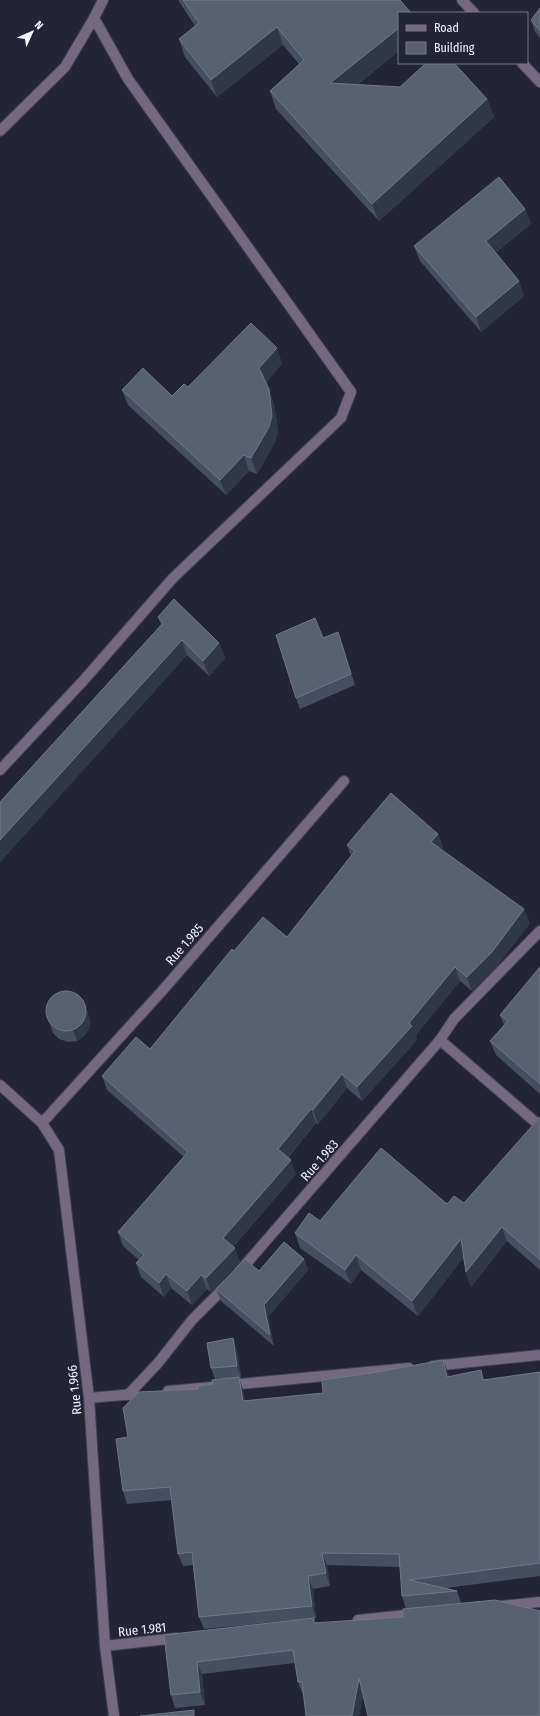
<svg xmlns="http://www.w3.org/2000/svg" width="540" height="1716" font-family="'Fira Sans Condensed',sans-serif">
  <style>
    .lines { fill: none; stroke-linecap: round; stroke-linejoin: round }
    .minor-casing { stroke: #404152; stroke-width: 12 }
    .minor { stroke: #756883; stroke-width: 10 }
    .wall { fill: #454f61 }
    .shaded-wall { fill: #303749 }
    .building { fill: #586172; stroke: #707887 }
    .labels { text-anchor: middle; stroke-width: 3; stroke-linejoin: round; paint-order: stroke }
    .street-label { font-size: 13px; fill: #f3f3fd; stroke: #232436 }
  </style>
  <rect width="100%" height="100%" fill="#232436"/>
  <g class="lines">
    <defs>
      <g id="minor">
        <path d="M462,0l12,13"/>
        <path d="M522,63l18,19"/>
        <path d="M0,131l65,-64 29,-49 9,-18"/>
        <path d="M0,770l83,-89 90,-103 168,-160 10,-26 -223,-313 -34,-61"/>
        <path d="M440,1040l14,-21 86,-88"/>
        <path d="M0,1085l42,38 17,27 30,248 16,248 9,70"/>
        <path d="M42,1123l120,-132 182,-210"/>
        <path d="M239,1272l201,-232 100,86"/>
        <path d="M433,1366l107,-11"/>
        <path d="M229,1385l180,-17"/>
        <path d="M168,1391l44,-4"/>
        <path d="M128,1395l30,-32 34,-43 35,-35"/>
        <path d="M89,1398l45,-4"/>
        <path d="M501,1606l39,-4"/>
        <path d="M358,1620l58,-6"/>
        <path d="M105,1646l72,-8"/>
      </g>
    </defs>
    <use href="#minor" class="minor-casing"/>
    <use href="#minor" class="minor"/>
  </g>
  <g class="wall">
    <path d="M178,0h222l-1,13v38l-42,34 130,14 7,18 -115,104 -103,-112 -6,-18 29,-27 -16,-19 -66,52 -32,-40 -6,-18 16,-13z"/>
    <path d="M540,8v30l-5,-6 -4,-12z"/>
    <path d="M525,209l6,15 -36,29 24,28 5,15 -43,36 -61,-71 -6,-15z"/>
    <path d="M282,363l-16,20 8,21 4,27 -3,11 -18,32 -8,-3 -23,24 -98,-90 -6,-15 50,6 16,-9z"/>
    <path d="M158,617l61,26 6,15 -16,18 -22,-21 -187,207v-60l161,-177z"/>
    <path d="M323,638l19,5 13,42 -55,24 -4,-11z"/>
    <path d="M438,834l5,14 -2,1 89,74 -33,43 -25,25 -12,-10 -44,54 1,5 -55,61 -15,-13 -29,36 -2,-1 -28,35 8,16 -63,73 7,15 -29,30 -4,-3 -15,16 -21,-17 -7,9 -23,-20 -5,-14 3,-3 -16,-14 -5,-14 66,-75 -77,-67 -5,-14 48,-27 84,-98 53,-14 64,-81 -4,-11z"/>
    <path d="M540,967v127l-44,-39 -6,-14 14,-16 -4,-10z"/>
    <path d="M83,1000l7,20 -1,9 -5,7 -7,5 -9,1 -9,-3 -6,-6 -7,-20z"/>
    <path d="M540,1117v153l-33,-29 -36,46 -5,-15 -3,-14 -45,58 -57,-46 -10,14 -51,-36 -5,-15 25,-12 127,-17 17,-1z"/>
    <path d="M304,1259l4,11 -40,47 6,29 -53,-45 -5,-12 43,-18z"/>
    <path d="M233,1338l4,12 4,27 -26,2 -4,-11z"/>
    <path d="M443,1360l6,16 36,4 55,-8v204l-94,12 11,3 4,12 -55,6 -4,-13 -2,-29 -73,-2 3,21 -17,3 3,29 -112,11 -5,-12 -6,-52 -10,1 -5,-12 -6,-54 -45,4 -4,-13 5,-54 115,-47 2,11 78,-8 55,-21z"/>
    <path d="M315,1623l48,72 -4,21h-53l-2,-21h-1l-5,-13 -3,-19 -93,11 3,31 -30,3 -4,-13 -7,-60z"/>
  </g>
  <g class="shaded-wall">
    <path d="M277,27l6,18 -66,52 -6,-17z"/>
    <path d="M399,28v23l-63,50 -6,-18z"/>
    <path d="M487,99l7,18 -115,104 -7,-17z"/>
    <path d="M525,209l6,15 -40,32 -5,-15z"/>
    <path d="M519,281l5,15 -43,36 -5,-15z"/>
    <path d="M277,348l5,15 -17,21 -6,-16z"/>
    <path d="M269,389l5,15 4,27 -3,11 -18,32 -6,-16z"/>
    <path d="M244,455l5,16 -23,24 -6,-15z"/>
    <path d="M338,632l4,11 13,42 -4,-11z"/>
    <path d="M182,640l5,15 -187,207v-22z"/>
    <path d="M219,643l6,15 -16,18 -6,-15z"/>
    <path d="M438,834l5,14 -7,8 -5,-14z"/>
    <path d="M524,909l6,14 -33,43 -25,25 -5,-14z"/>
    <path d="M455,967l5,14 -44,54 1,5 -55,61 -5,-14z"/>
    <path d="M86,1009l4,11 -1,9 -5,7 -7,5 -4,-11z"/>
    <path d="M342,1074l5,14 -29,36 -5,-14z"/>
    <path d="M311,1109l5,14 -33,40 -5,-14z"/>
    <path d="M291,1160l5,14 -68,78 -5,-14z"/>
    <path d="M502,1227l5,14 -36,46 -5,-15z"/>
    <path d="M461,1239l5,15 -48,62 -6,-15z"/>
    <path d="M235,1248l5,14 -29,30 -5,-14z"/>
    <path d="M356,1255l5,15 -10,14 -6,-14z"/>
    <path d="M304,1259l4,11 -40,47 6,29 -4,-11 -6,-30z"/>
    <path d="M166,1274l5,14 -7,9 -5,-14z"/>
    <path d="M201,1275l6,14 -15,16 -5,-14z"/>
    <path d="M233,1338l4,12 4,27 -4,-11z"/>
    <path d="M443,1360l5,13 3,16 -4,-12z"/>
    <path d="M481,1370l5,13 -3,-3z"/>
    <path d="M239,1377l4,13 4,24 -4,-13z"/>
    <path d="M322,1553l5,12 3,21 -4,-13z"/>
    <path d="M308,1576l5,13 3,29 -4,-12z"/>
    <path d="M197,1662l5,12 3,31 -5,-13z"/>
    <path d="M359,1678l5,13 -5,25h-7z"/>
  </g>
  <g class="building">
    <path d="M183,0h217l11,13h-12v15l-69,55 70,4 26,-24h28l33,36 -115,105 -102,-113 34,-31 -27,-33 -66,53 -32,-41 20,-16z"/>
    <path d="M540,8v23l-9,-11z"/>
    <path d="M499,177l26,32 -39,32 33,40 -43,36 -62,-71z"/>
    <path d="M251,323l26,25 -18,20 10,21 3,27 -3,11 -18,31 -7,-3 -24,25 -98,-90 21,-22 29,28 12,-12 4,3z"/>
    <path d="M174,599l45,44 -16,18 -21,-21 -182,200v-38l163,-179 -5,-6z"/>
    <path d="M315,618l8,20 15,-6 13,42 -55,24 -20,-63z"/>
    <path d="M391,793l47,41 -7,8 93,67 -32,43 -25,25 -12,-10 -46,56 3,3 -55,61 -15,-13 -29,36 -2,-1 -33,40 13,11 -68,78 12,10 -29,30 -5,-3 -14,16 -21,-17 -7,9 -23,-20 8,-8 -26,-23 70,-80 -86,-76 34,-39 14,12 82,-100 2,2 29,-34 24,20 68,-86 -8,-6z"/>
    <path d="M540,967v117l-50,-43 18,-20 -8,-6z"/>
    <circle cx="66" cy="1011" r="20"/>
    <path d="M540,1117v143l-38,-33 -36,45 -5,-33 -49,62 -56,-46 -11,15 -50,-37 14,-20 11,8 61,-73 66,56 7,-8 10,7z"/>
    <path d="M284,1242l20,17 -40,46 6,30 -54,-46 29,-30 14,12z"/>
    <path d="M233,1338l4,28 -26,2 -4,-25z"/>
    <path d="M443,1360l4,17 34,-7 2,10 57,-8v191l-131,17 48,11 -55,5 -3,-42 -77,-1 4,20 -18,3 4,30 -113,11 -7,-65 -14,2 -8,-67 -47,4 -7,-52 12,-2 -5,-29 16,-16 59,-3v-3l15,-2 -1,-4 27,-3 4,24 80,-8 -1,-13 56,-8z"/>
    <path d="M495,1600l45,11v105h-172l-9,-38 -7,38h-46l-4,-34h-4l-5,-32 -96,12 3,30 -29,3 -7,-60 150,-17v5l89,-6v-8z"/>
    <path d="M194,1710v6h-54z"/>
  </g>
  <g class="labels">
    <g class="street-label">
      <text transform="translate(184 944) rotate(-49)" y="5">Rue 1.985</text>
      <text transform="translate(319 1160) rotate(-49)" y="5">Rue 1.983</text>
      <text transform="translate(74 1390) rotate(-96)" y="5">Rue 1.966</text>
      <text transform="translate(142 1629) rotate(-6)" y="5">Rue 1.981</text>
    </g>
  </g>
  <rect x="398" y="12" width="130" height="52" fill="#232436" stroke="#767786"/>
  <rect x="406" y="25" width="20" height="6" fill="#756883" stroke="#767786"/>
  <text x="434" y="32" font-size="12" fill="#f3f3fd">Road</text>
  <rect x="406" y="42" width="20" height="12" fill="#586172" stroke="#767786"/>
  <text x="434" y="52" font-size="12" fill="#f3f3fd">Building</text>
  <g transform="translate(32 32) rotate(45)" stroke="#232436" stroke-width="3" paint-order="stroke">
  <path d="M0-3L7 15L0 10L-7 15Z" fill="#f3f3fd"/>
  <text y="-6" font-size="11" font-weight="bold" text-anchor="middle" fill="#f3f3fd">N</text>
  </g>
</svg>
